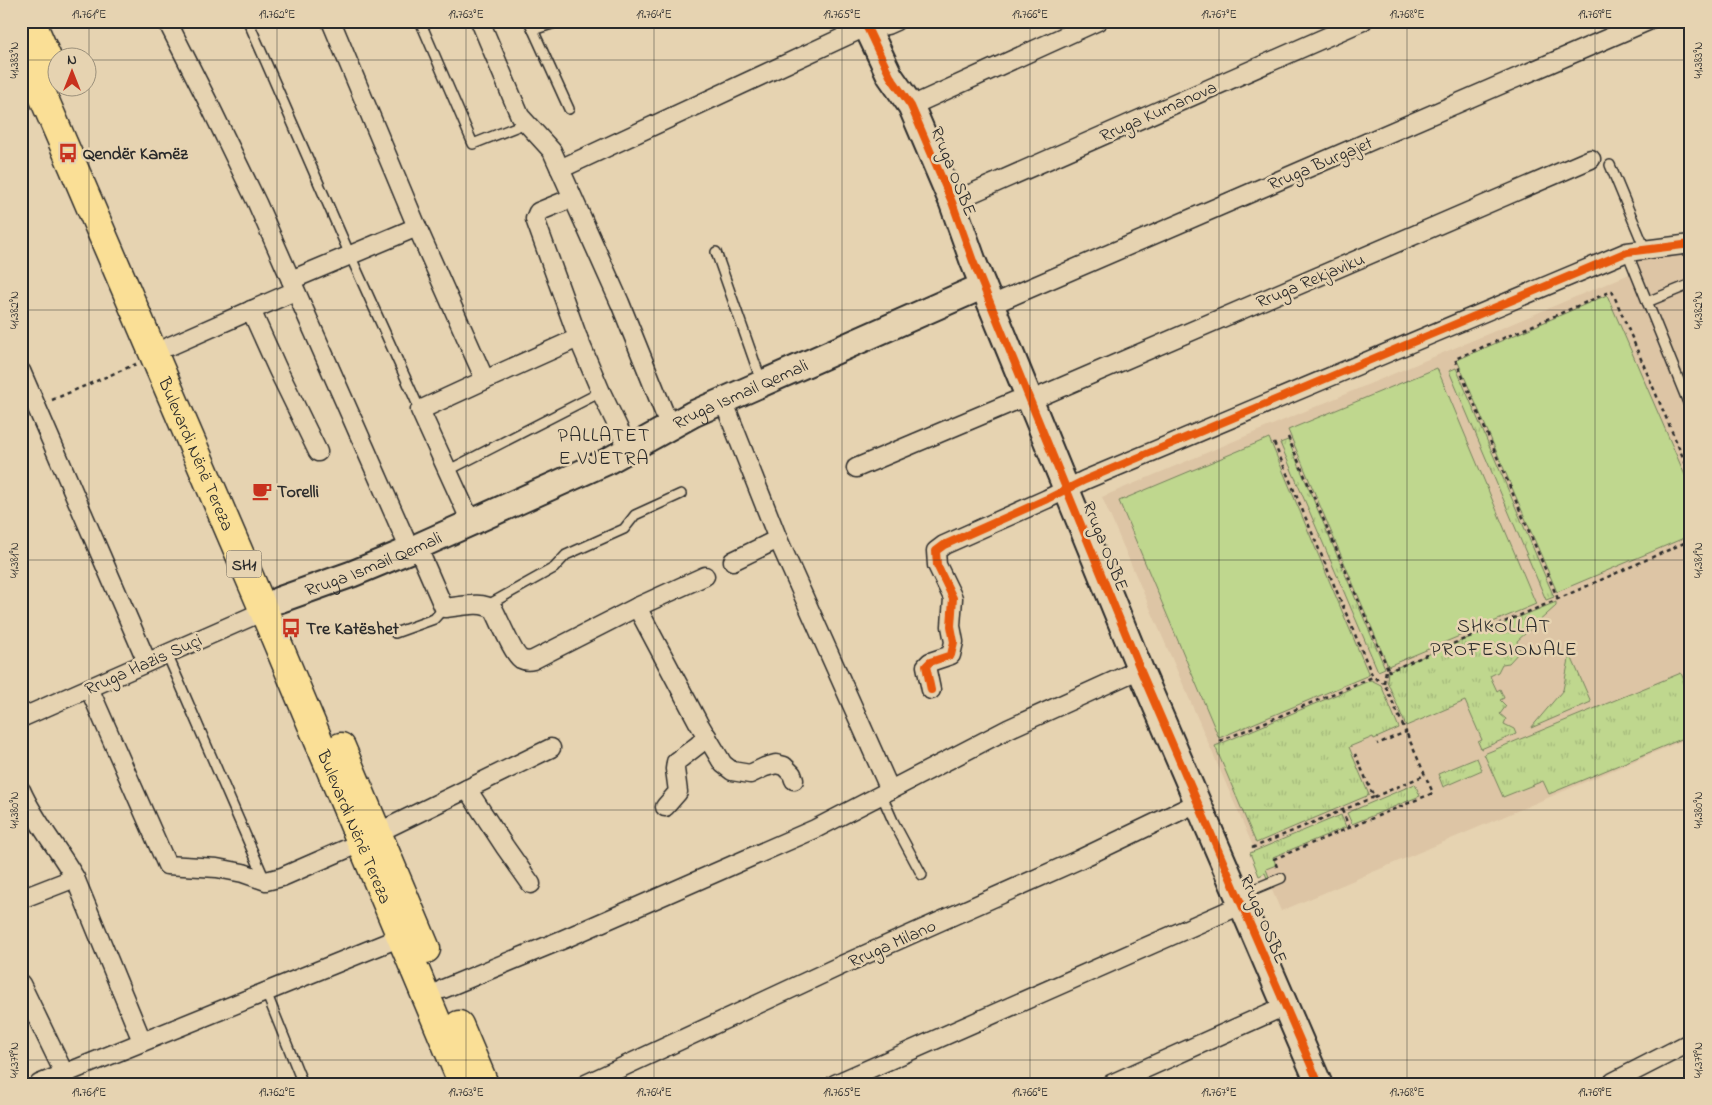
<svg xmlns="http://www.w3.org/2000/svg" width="1712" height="1105" font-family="'Indie Flower',sans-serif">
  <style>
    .built { fill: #ddc5a5 }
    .grass { fill: url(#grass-tufts); stroke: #75815c }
    .garden { fill: #bfd78e; stroke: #75815c }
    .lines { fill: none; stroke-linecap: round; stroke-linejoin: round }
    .lane-casing { stroke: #2b2b2b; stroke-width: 12 }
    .street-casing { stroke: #2b2b2b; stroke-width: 21 }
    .secondary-casing { stroke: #2b2b2b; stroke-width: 29 }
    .primary-casing { stroke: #2b2b2b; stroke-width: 31 }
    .path { stroke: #2b2b2b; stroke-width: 2.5; stroke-dasharray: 4 4; stroke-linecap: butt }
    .lane { stroke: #e6d3b1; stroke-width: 9 }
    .street { stroke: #e6d3b1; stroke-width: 18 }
    .secondary { stroke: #e6d3b1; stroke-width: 25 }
    .primary { stroke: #fadf96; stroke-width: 28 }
    .cycleway-casing { stroke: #e6d3b1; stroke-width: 11 }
    .cycleway { stroke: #e8590c; stroke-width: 8 }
    .ticks { fill: none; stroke: #2b2b2b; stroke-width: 1; stroke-opacity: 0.45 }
    .labels { text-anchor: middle; stroke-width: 5; stroke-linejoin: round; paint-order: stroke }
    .shield { fill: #e6d3b1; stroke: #635d53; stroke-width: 1 }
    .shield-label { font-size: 16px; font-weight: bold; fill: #2b2b2b }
    .street-label { font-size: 18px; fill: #2b2b2b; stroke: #e6d3b1 }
    .poi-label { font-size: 18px; font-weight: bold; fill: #2b2b2b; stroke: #e6d3b1; text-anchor: start }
    .quarter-label { font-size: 20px; letter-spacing: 1px; fill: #2b2b2b; stroke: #e6d3b1 }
    .neatline { fill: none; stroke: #2b2b2b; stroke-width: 2 }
    .ticks-label { font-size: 12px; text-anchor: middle; fill: #2b2b2b }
  </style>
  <defs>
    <pattern id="grass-tufts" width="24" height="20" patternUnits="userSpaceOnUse" patternTransform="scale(1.25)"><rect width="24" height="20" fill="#bfd78e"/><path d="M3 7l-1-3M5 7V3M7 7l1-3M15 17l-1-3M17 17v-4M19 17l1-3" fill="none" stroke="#a4b97b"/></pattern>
  </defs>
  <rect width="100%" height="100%" fill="#e6d3b1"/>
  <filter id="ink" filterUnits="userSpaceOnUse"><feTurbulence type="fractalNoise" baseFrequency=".02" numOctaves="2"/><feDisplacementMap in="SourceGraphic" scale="10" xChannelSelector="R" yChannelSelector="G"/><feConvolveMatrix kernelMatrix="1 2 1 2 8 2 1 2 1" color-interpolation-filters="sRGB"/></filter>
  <g filter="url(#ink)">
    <path class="built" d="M1691,252v485l-410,174 -179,-414 537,-227 -3,-11z"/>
    <g class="grass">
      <path d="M1456,368l98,229 -8,3 -97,-229z"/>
      <path d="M1288,440l97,228 -7,3 -98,-228z"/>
      <path d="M1556,602v4l-39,35 3,10 -11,12 -7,1 -4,8 -8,4 7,15 3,-2 4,9 -4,2 6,6 -6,8 6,5 -2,5 10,5 2,5 -35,15 -3,-7 4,-2 -17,-39 -59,25 -19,-45 1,-10z"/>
      <path d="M1570,654l21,48 -60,26 32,-38z"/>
      <path d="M1681,673l10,24v38l-142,59 -6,-13 -40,16 -19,-43z"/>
      <path d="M1371,680l10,5 18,43 -25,11 -1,-2 -24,10 20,48 -113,48 -41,-97z"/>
      <path d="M1477,758l5,12 -39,17 -5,-13z"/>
      <path d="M1415,784l5,12 -68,28 -5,-11z"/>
      <path d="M1341,815l5,12 -73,30 3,8 -10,4 3,8 -2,1 -2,-5 -6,3 -9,-23z"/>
    </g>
    <g class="garden">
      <path d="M1607,295l84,194v46l-134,57 -100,-232z"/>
      <path d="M1437,368l99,236 -148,62 -100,-236z"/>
      <path d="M1269,438l100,237 -150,63 -100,-237z"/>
    </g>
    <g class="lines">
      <defs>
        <g id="lane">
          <path d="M248,21l102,234 70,155"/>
          <path d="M420,21l53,123 53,-21"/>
          <path d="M529,21l40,88"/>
          <path d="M533,30l28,-9"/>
          <path d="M1610,165l35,84"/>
          <path d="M716,252l46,131"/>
          <path d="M1627,252l64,158"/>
          <path d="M1647,302l44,-18"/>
          <path d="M447,471l154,-79"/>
          <path d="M488,605l66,-37 12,-13 58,-26 11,-14 46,-21"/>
          <path d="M395,633l39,-14 10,-11"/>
          <path d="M167,654l98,226"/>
          <path d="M882,796l11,25 29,54"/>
          <path d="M1240,895l41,-17"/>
          <path d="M266,992l37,92"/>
        </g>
        <g id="street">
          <path d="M167,21l44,87 46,95 153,347"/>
          <path d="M331,21l86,206 68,153 -65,30 51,112"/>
          <path d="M480,21l40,95 32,35 68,152 50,124"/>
          <path d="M911,106l187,-85"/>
          <path d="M560,169l297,-138 30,-6 9,-4"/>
          <path d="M572,198l-34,14 -3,7 43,119 23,54 28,58"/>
          <path d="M952,202l411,-181"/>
          <path d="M291,280l126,-53"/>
          <path d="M991,305l657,-284"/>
          <path d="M251,310l27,60 40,82"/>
          <path d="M170,346l125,-55"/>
          <path d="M21,371l126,291"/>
          <path d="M485,380l93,-42"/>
          <path d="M723,400l55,139 112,251"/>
          <path d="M856,468l159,-67 26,-5 550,-237"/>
          <path d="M417,546l27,62c16,-1 37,-8 50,2 5,9 19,44 27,49 4,2 8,2 12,1l104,-53 68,-31"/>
          <path d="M733,561l45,-22"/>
          <path d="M637,607l61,115 25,42 9,7 18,3 15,-7 11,-3 8,2 8,8 2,6"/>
          <path d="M89,688l78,177 50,3 26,5 23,8 16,-4 78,-34"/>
          <path d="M931,690l-5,-24 4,-4 21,-7 3,-13 -3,-16 2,-28 -16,-33 -1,-14 8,-6 103,-46 38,-19 542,-228 64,-8"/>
          <path d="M21,718l243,-107"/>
          <path d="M467,789l38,58 26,37"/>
          <path d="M21,790c14,32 37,58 54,88l67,163"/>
          <path d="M665,807l13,-15 -3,-23 1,-7 22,-17 9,-9"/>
          <path d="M377,833l174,-85"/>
          <path d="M21,899l54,-21"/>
          <path d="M21,984l43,89"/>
          <path d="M443,989l121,-50 251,-110 193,-100 132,-60"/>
          <path d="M1613,1082l78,-40"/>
          <path d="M39,1084l362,-147"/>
          <path d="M586,1084l256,-119 236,-105 121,-58"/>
          <path d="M835,1084l406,-179"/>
          <path d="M1111,1084l174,-78"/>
        </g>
        <g id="secondary">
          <path d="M864,21l26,55 21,30 41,96 21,59 167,408 179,415"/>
          <path id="s1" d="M279,600l73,-26 58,-24 196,-88 87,-48 290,-128"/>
        </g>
        <g id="primary">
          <path d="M31,21l20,46"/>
          <path id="s2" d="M21,45l243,566 199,473"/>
          <path d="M341,747l85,202"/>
          <path d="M459,1025l25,59"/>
        </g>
      </defs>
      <use href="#lane" class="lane-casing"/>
      <use href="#street" class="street-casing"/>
      <use href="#secondary" class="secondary-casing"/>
      <use href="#primary" class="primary-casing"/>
      <g class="path">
        <path d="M52,400l84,-36"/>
        <path d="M1288,437l100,232 -2,1 -2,13 22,49 -29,12"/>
        <path d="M1274,443l99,234 11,6"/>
        <path d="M1558,599l-103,-240 157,-68 79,185"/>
        <path d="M1388,669l1,2 153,-65 149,-66"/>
        <path d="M1220,741l153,-64"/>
        <path d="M1374,797l51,-22 -19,-43"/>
        <path d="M1342,810l7,17"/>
        <path d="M1252,848l122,-51 -19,-43"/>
        <path d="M1277,867l-3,-8 159,-66 -8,-18"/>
      </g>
      <use href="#lane" class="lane"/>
      <use href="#street" class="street"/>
      <use href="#secondary" class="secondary"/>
      <use href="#primary" class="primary"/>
      <defs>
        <g id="cycleway">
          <path d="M864,21l26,55 21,30 41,96 21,59 167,408 179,415"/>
          <path d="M931,690l-5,-24 4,-4 21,-7 3,-13 -3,-16 2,-28 -16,-33 -1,-14 8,-6 103,-46 38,-19 542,-228 64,-8"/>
        </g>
      </defs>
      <use href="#cycleway" class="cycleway-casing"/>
      <use href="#cycleway" class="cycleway"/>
    </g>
  </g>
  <path class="ticks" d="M89,21v1063M277,21v1063M466,21v1063M654,21v1063M842,21v1063M1030,21v1063M1219,21v1063M1407,21v1063M1595,21v1063M21,60h37M88,60h1603M21,310h1670M21,560h1670M21,810h1670M21,1060h1670"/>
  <defs>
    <symbol id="bus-bare" viewBox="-9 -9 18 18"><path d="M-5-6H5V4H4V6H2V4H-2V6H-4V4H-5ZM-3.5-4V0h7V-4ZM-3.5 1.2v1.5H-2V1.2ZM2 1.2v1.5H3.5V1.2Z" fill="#c8321e" stroke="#e6d3b1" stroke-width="2.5" paint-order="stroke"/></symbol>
    <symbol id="cafe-bare" viewBox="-9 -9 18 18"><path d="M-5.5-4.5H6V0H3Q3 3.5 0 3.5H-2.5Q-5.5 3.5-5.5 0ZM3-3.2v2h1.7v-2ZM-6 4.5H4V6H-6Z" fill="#c8321e" stroke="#e6d3b1" stroke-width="2.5" paint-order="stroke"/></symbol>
  </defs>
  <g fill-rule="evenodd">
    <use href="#bus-bare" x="54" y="139" width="28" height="28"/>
    <use href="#cafe-bare" x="248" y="477" width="28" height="28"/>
    <use href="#bus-bare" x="277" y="614" width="28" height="28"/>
  </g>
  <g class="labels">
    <rect class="shield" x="226.5" y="550.5" width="35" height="27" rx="4"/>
    <g class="shield-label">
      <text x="244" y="570">SH1</text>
    </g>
    <g class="street-label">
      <text transform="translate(1158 111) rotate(-24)" y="6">Rruga Kumanova</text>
      <text transform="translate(1320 163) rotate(-23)" y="6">Rruga Burgajet</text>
      <text transform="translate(954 171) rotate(68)" y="6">Rruga OSBE</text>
      <text transform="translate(1310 280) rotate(-23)" y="6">Rruga Rekjaviku</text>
      <text dy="6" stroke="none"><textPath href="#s1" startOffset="506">Rruga Ismail Qemali</textPath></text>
      <text dy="6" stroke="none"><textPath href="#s2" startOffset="445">Bulevardi Nënë Tereza</textPath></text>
      <text transform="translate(1106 546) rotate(68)" y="6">Rruga OSBE</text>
      <text dy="6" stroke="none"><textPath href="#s1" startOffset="101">Rruga Ismail Qemali</textPath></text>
      <text transform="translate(143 664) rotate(-24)" y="6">Rruga Hazis Suçi</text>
      <text dy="6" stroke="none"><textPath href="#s2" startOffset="850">Bulevardi Nënë Tereza</textPath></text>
      <text transform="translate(1264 919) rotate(67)" y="6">Rruga OSBE</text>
      <text transform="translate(892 943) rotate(-24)" y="6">Rruga Milano</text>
    </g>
    <g class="poi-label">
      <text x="83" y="159">Qendër Kamëz</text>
      <text x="277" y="497">Torelli</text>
      <text x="306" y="634">Tre Katëshet</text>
    </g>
    <g class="quarter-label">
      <text x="604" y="441">PALLATET<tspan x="604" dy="23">E VJETRA</tspan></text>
      <text x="1504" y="632">SHKOLLAT<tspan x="1504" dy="23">PROFESIONALE</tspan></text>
    </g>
  </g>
  <rect width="1712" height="1105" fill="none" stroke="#e6d3b1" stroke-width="55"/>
  <g transform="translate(72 72)"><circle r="24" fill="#e6d3b1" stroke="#9b907b"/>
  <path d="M0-4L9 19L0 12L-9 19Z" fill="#c8321e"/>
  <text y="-8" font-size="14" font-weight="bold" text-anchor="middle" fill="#2b2b2b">N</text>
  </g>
  <rect x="28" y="28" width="1656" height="1050" class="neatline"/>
  <g class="ticks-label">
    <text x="89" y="18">19.761°E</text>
    <text x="277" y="18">19.762°E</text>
    <text x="466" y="18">19.763°E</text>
    <text x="654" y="18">19.764°E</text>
    <text x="842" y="18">19.765°E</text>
    <text x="1030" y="18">19.766°E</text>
    <text x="1219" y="18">19.767°E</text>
    <text x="1407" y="18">19.768°E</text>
    <text x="1595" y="18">19.769°E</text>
    <text transform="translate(14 60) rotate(-90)" y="4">41.383°N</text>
    <text transform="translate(1698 60) rotate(-90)" y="4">41.383°N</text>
    <text transform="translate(14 310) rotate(-90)" y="4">41.382°N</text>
    <text transform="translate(1698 310) rotate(-90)" y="4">41.382°N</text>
    <text transform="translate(14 560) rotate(-90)" y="4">41.381°N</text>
    <text transform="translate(1698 560) rotate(-90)" y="4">41.381°N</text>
    <text transform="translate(14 810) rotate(-90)" y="4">41.380°N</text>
    <text transform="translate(1698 810) rotate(-90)" y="4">41.380°N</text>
    <text transform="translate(14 1060) rotate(-90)" y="4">41.379°N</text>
    <text transform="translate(1698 1060) rotate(-90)" y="4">41.379°N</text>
    <text x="89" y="1096">19.761°E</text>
    <text x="277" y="1096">19.762°E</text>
    <text x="466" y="1096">19.763°E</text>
    <text x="654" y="1096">19.764°E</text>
    <text x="842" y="1096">19.765°E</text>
    <text x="1030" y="1096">19.766°E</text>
    <text x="1219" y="1096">19.767°E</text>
    <text x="1407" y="1096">19.768°E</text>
    <text x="1595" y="1096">19.769°E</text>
  </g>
</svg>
